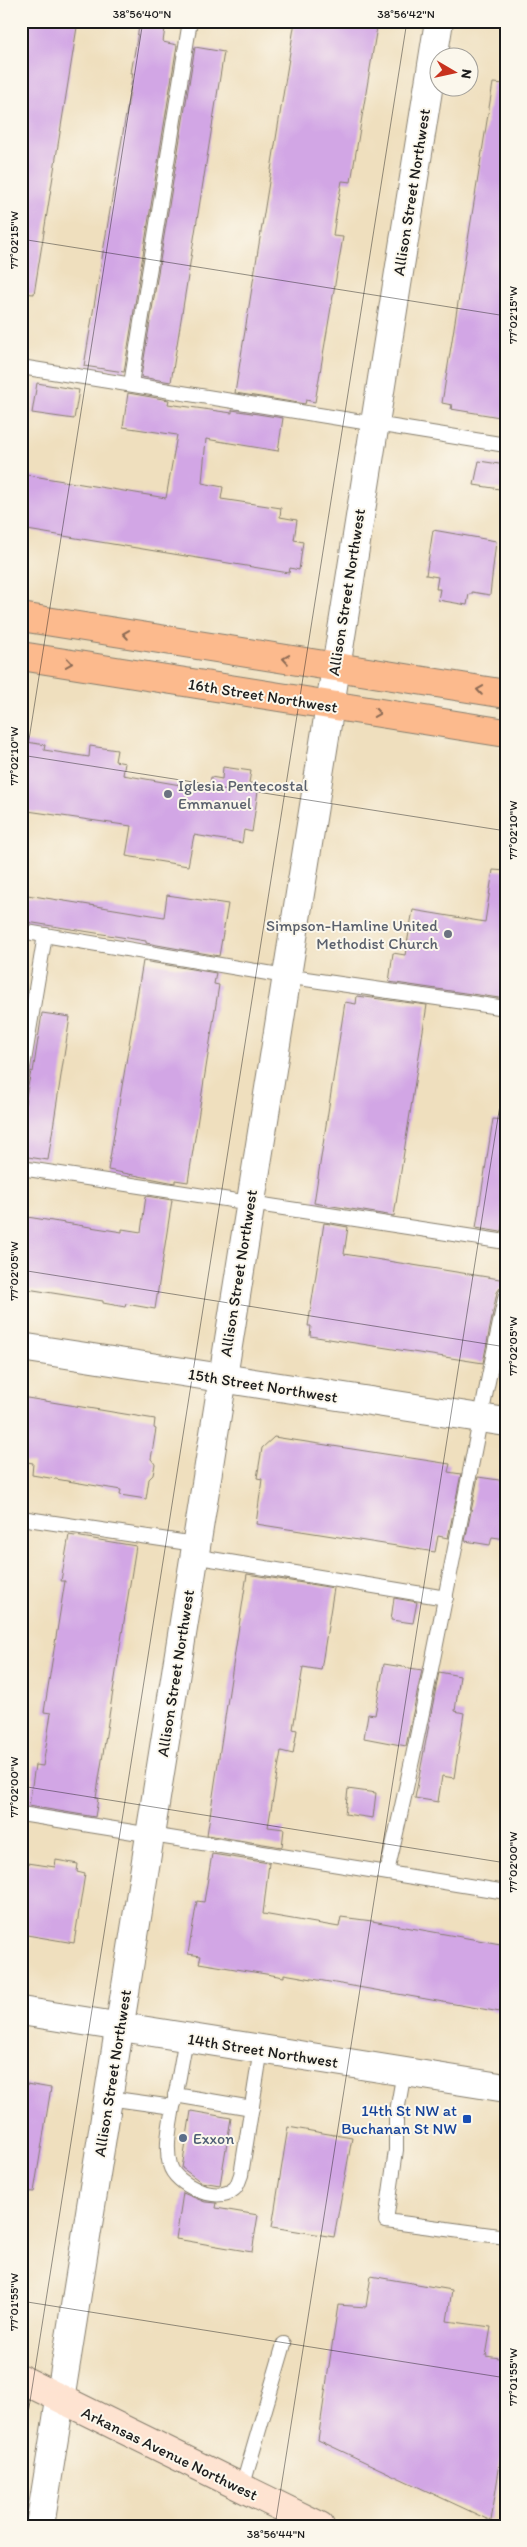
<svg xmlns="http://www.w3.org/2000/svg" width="527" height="2547" font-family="Itim,sans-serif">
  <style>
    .building { fill: #d2a6e5 }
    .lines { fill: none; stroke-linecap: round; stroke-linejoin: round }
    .service-casing { stroke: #867e6d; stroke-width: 16 }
    .minor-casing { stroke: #867e6d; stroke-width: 30 }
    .tertiary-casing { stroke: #867e6d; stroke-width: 30 }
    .secondary-casing { stroke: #867e6d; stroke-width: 30 }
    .primary-casing { stroke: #867e6d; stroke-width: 30 }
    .service { stroke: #fff; stroke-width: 14 }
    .minor { stroke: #fff; stroke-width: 28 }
    .tertiary { stroke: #fff; stroke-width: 28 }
    .secondary { stroke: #fee3d1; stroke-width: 28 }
    .primary { stroke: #fcba8d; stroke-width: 28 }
    .oneway { stroke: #8c6b54 }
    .ticks { fill: none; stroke: #1c1c1c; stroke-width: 1; stroke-opacity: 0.45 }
    .worship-dot { fill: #6b7280; stroke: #fbf7ec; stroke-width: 2 }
    .transit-dot { fill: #1a4fb4; stroke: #fbf7ec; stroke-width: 2 }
    .service-dot { fill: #5c6f8a; stroke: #fbf7ec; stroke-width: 2 }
    .labels { text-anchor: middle; stroke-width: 4; stroke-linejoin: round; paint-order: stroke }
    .street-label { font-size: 16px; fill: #1c1c1c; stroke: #fbf7ec }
    .worship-label { font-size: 16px; fill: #5b616d; stroke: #fbf7ec; text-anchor: start }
    .transit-label { font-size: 16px; fill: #164399; stroke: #fbf7ec; text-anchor: end }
    .service-label { font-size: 16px; fill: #4e5e75; stroke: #fbf7ec; text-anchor: start }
    .neatline { fill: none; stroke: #1c1c1c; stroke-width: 2 }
    .ticks-label { font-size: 12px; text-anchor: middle; fill: #1c1c1c }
  </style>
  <rect width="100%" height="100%" fill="#fbf7ec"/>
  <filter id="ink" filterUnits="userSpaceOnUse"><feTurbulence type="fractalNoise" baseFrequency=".02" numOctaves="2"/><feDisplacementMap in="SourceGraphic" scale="10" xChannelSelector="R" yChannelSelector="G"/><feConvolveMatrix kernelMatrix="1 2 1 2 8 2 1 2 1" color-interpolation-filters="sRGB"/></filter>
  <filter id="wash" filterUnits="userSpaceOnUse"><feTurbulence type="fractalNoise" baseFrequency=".0096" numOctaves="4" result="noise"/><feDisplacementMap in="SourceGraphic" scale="20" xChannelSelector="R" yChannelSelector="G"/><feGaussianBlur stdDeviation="1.12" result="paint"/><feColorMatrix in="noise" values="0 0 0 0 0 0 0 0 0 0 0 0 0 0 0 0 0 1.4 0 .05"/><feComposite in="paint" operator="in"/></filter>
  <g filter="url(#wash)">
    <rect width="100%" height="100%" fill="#efdfbe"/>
    <g id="blocks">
      <g class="building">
        <path d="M21,21h57l-44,273 -13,-1z"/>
        <path d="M140,21h26l-3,21 14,3 -53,327 -40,-6 49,-293h-2z"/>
        <path d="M295,21h83l-27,161 -9,-1 -5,27 -4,28 10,1 -28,165 -9,-2 -1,4 -70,-11z"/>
        <path d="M195,47l29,5 -53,330 -30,-5z"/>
        <path d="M493,83l13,1v334l-55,-9 1,-4 -10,-2z"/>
        <path d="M37,383l42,7 -5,29 -42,-6z"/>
        <path d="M128,393l41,7 -1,4 64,9v-3l51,8 -5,33 -72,-12 -4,44 21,4 -2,12 60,9 -1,9 17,3 -3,20 9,2 -4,28 -9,-2 -1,5 -268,-44v-55l145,24 11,-63 -54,-8z"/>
        <path d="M479,461l27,4v25l-32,-5z"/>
        <path d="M433,530l63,11 -6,54 -18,-3v2h-3l-2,11 -29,-5 2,-11h-4l2,-12 -12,-2z"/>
        <path d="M21,741l24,4 -1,5 45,7 1,-11 27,4 -2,11 10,2 -2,12 86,15 2,-13 11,2 1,-12 28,4 -2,12 10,1 -7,48 -8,-2 -2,13 -48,-8 -6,31 -62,-10 5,-30 -110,-16z"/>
        <path d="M493,870l13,1v128l-117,-17 4,-29 12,2 8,-45 72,12z"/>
        <path d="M21,894l143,23 3,-22 61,9 -9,52 -73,-13v-2l-125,-20z"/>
        <path d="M143,961l73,12 -2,11 5,1 -31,197 -13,-2v3l-67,-13z"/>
        <path d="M357,996l70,9 -33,211 -80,-13 31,-201 11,2z"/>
        <path d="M42,1013l28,4 -22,143 -27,-4v-25l5,-35 5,-25 2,1z"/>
        <path d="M493,1119l13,1v83l-5,29 -25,-4z"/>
        <path d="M146,1196l26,4 -17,109 -29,-5 -1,3 -22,-4v-2l-82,-13v-72l101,16v-3l19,3z"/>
        <path d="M324,1223l24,4 -4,27 162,26v5l-6,3 -3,4 -14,71 -173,-27 1,-10h-3z"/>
        <path d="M506,1338v29l-6,-1z"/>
        <path d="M21,1397l134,22 -1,9 2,1 -5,30 4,5 -2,11 -4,4 -3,20 -26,-4 1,-5 -89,-15 1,-12 -12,-2z"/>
        <path d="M274,1437l176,27 -2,8 13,2 -13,64 -10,-2 -3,16 -179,-28 6,-45 -5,-1 5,-30z"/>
        <path d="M478,1477l28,4v58l-14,-2 -2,8 -25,-4z"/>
        <path d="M69,1535l67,11 -40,252 2,1 -3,18 -66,-11 6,-41 8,1 8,-53 -7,-1 21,-131h-4z"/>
        <path d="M247,1574l87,14 -13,82 -18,-3 -10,62 4,1 -4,24 -12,-3 -13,76 16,2 -2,18 -75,-12z"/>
        <path d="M394,1598l23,4 -4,21 -22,-3z"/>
        <path d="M384,1664l38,6 -16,76 -42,-8 4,-24 7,1z"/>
        <path d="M439,1672l21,4 -5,35 9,2 -10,65 -12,-2 -4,26 -23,-4z"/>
        <path d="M348,1789l28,4 -3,25 -28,-4z"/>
        <path d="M212,1854l57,9 -6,51 76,13 2,-10 31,4 134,24v60l-5,-1 -1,8 -216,-38v3l-85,-14 2,-7 -13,-2 9,-53 7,1z"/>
        <path d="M56,1860l22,4 -1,8 8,2 -11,69 -53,-9v-63l6,1 1,-9 27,4z"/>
        <path d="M21,2083l30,5 -17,104 -13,-1z"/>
        <path d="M191,2111l40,7 -11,67 -19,-3 -19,-14z"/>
        <path d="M288,2127l64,11 -18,99 -62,-10z"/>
        <path d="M183,2193l22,9 12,1 -1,5 42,7 -6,37 -76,-13z"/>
        <path d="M371,2276l81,14 -5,31 44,6 -5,29 20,3v66l-15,96 -173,-81 20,-135 28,2z"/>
      </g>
    </g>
  </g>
  <g filter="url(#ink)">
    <use href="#blocks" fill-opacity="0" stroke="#867e6d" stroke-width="1"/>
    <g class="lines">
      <defs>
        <g id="service">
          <path d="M21,367l485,78"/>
          <path d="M131,384l59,-363"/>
          <path d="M21,931l264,45 221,32"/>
          <path d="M21,1079l24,-144"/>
          <path d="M21,1168l485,74"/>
          <path d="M21,1518l174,26"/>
          <path d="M193,1556l253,42"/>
          <path d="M21,1814l485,78"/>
          <path d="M387,1872c45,-191 78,-385 119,-578"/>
          <path d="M404,2072l-8,45v33l-10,71 120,16"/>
          <path d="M175,2095l77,13"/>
          <path d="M108,2098l65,9c-3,19 -8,39 -3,58 5,20 47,39 64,24 4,-3 5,-10 7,-14l20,-126"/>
          <path d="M174,2104l12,-66"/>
          <path d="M242,2488l42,-144"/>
        </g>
        <path id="minor" d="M21,1347l485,75"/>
        <g id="tertiary">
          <path d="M21,2011l485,77"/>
          <path d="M40,2526l399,-2505"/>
        </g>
        <path id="secondary" d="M21,2379l299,147"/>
        <g id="primary">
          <path d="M21,617l485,77"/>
          <path d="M21,656l485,77"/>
        </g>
      </defs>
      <use href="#service" class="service-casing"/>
      <use href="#minor" class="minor-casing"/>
      <use href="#tertiary" class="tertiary-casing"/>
      <use href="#secondary" class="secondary-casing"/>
      <use href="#primary" class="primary-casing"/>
      <use href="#service" class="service"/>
      <use href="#minor" class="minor"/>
      <use href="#tertiary" class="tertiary"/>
      <use href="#secondary" class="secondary"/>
      <use href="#primary" class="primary"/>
    </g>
    <defs><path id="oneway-chevron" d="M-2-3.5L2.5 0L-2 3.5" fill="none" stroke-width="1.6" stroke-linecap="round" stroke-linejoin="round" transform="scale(1.25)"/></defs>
    <g class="oneway">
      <use href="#oneway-chevron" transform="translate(126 634) rotate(-171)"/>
      <use href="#oneway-chevron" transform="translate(286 659) rotate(-171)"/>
      <use href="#oneway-chevron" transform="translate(69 663) rotate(9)"/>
      <use href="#oneway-chevron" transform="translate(480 690) rotate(-171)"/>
      <use href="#oneway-chevron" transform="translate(377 713) rotate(9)"/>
    </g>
  </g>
  <path class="ticks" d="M21,239l485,77M21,755l485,76M21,790l122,-769M21,1270l485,77M21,1786l485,77M21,2301l485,77M21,2458l386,-2437M275,2526l231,-1459"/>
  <g class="worship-dot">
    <circle cx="168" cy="794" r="5"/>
    <circle cx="448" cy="934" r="5"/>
  </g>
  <rect class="transit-dot" x="462" y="2114" width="10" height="10" rx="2.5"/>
  <circle class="service-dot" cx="183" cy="2138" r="5"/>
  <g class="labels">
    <g class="street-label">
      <text transform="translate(411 192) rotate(-81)" y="6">Allison Street Northwest</text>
      <text transform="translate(346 592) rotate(-81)" y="6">Allison Street Northwest</text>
      <text transform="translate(263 695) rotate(9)" y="6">16th Street Northwest</text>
      <text transform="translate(238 1273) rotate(-81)" y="6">Allison Street Northwest</text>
      <text transform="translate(263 1385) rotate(9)" y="6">15th Street Northwest</text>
      <text transform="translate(175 1673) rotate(-81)" y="6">Allison Street Northwest</text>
      <text transform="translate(263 2050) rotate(9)" y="6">14th Street Northwest</text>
      <text transform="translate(112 2073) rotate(-81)" y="6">Allison Street Northwest</text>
      <text transform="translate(170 2453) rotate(26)" y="6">Arkansas Avenue Northwest</text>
    </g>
    <g class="worship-label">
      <text x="178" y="791">Iglesia Pentecostal<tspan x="178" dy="18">Emmanuel</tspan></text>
      <text x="438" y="931" text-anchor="end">Simpson-Hamline United<tspan x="438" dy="18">Methodist Church</tspan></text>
    </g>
    <g class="transit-label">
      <text x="457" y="2116">14th St NW at<tspan x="457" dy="18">Buchanan St NW</tspan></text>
    </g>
    <g class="service-label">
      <text x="193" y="2144">Exxon</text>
    </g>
  </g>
  <rect width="527" height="2547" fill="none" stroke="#fbf7ec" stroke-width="55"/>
  <g transform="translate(454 72) rotate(99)"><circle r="24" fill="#fbf7ec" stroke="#a29f99"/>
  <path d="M0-4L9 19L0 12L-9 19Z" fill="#c8321e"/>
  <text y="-8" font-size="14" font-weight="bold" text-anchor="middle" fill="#1c1c1c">N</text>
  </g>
  <rect x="28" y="28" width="472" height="2492" class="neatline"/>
  <g class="ticks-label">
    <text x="142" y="18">38°56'40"N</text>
    <text x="406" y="18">38°56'42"N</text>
    <text transform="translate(14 240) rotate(-90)" y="4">77°02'15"W</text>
    <text transform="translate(513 315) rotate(-90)" y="4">77°02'15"W</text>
    <text transform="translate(14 756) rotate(-90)" y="4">77°02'10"W</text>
    <text transform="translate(513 830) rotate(-90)" y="4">77°02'10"W</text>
    <text transform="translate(14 1271) rotate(-90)" y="4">77°02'05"W</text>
    <text transform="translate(513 1346) rotate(-90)" y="4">77°02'05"W</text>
    <text transform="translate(14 1787) rotate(-90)" y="4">77°02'00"W</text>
    <text transform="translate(513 1862) rotate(-90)" y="4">77°02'00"W</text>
    <text transform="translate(14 2302) rotate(-90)" y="4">77°01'55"W</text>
    <text transform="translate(513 2377) rotate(-90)" y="4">77°01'55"W</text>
    <text x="276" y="2538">38°56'44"N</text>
  </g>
</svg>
